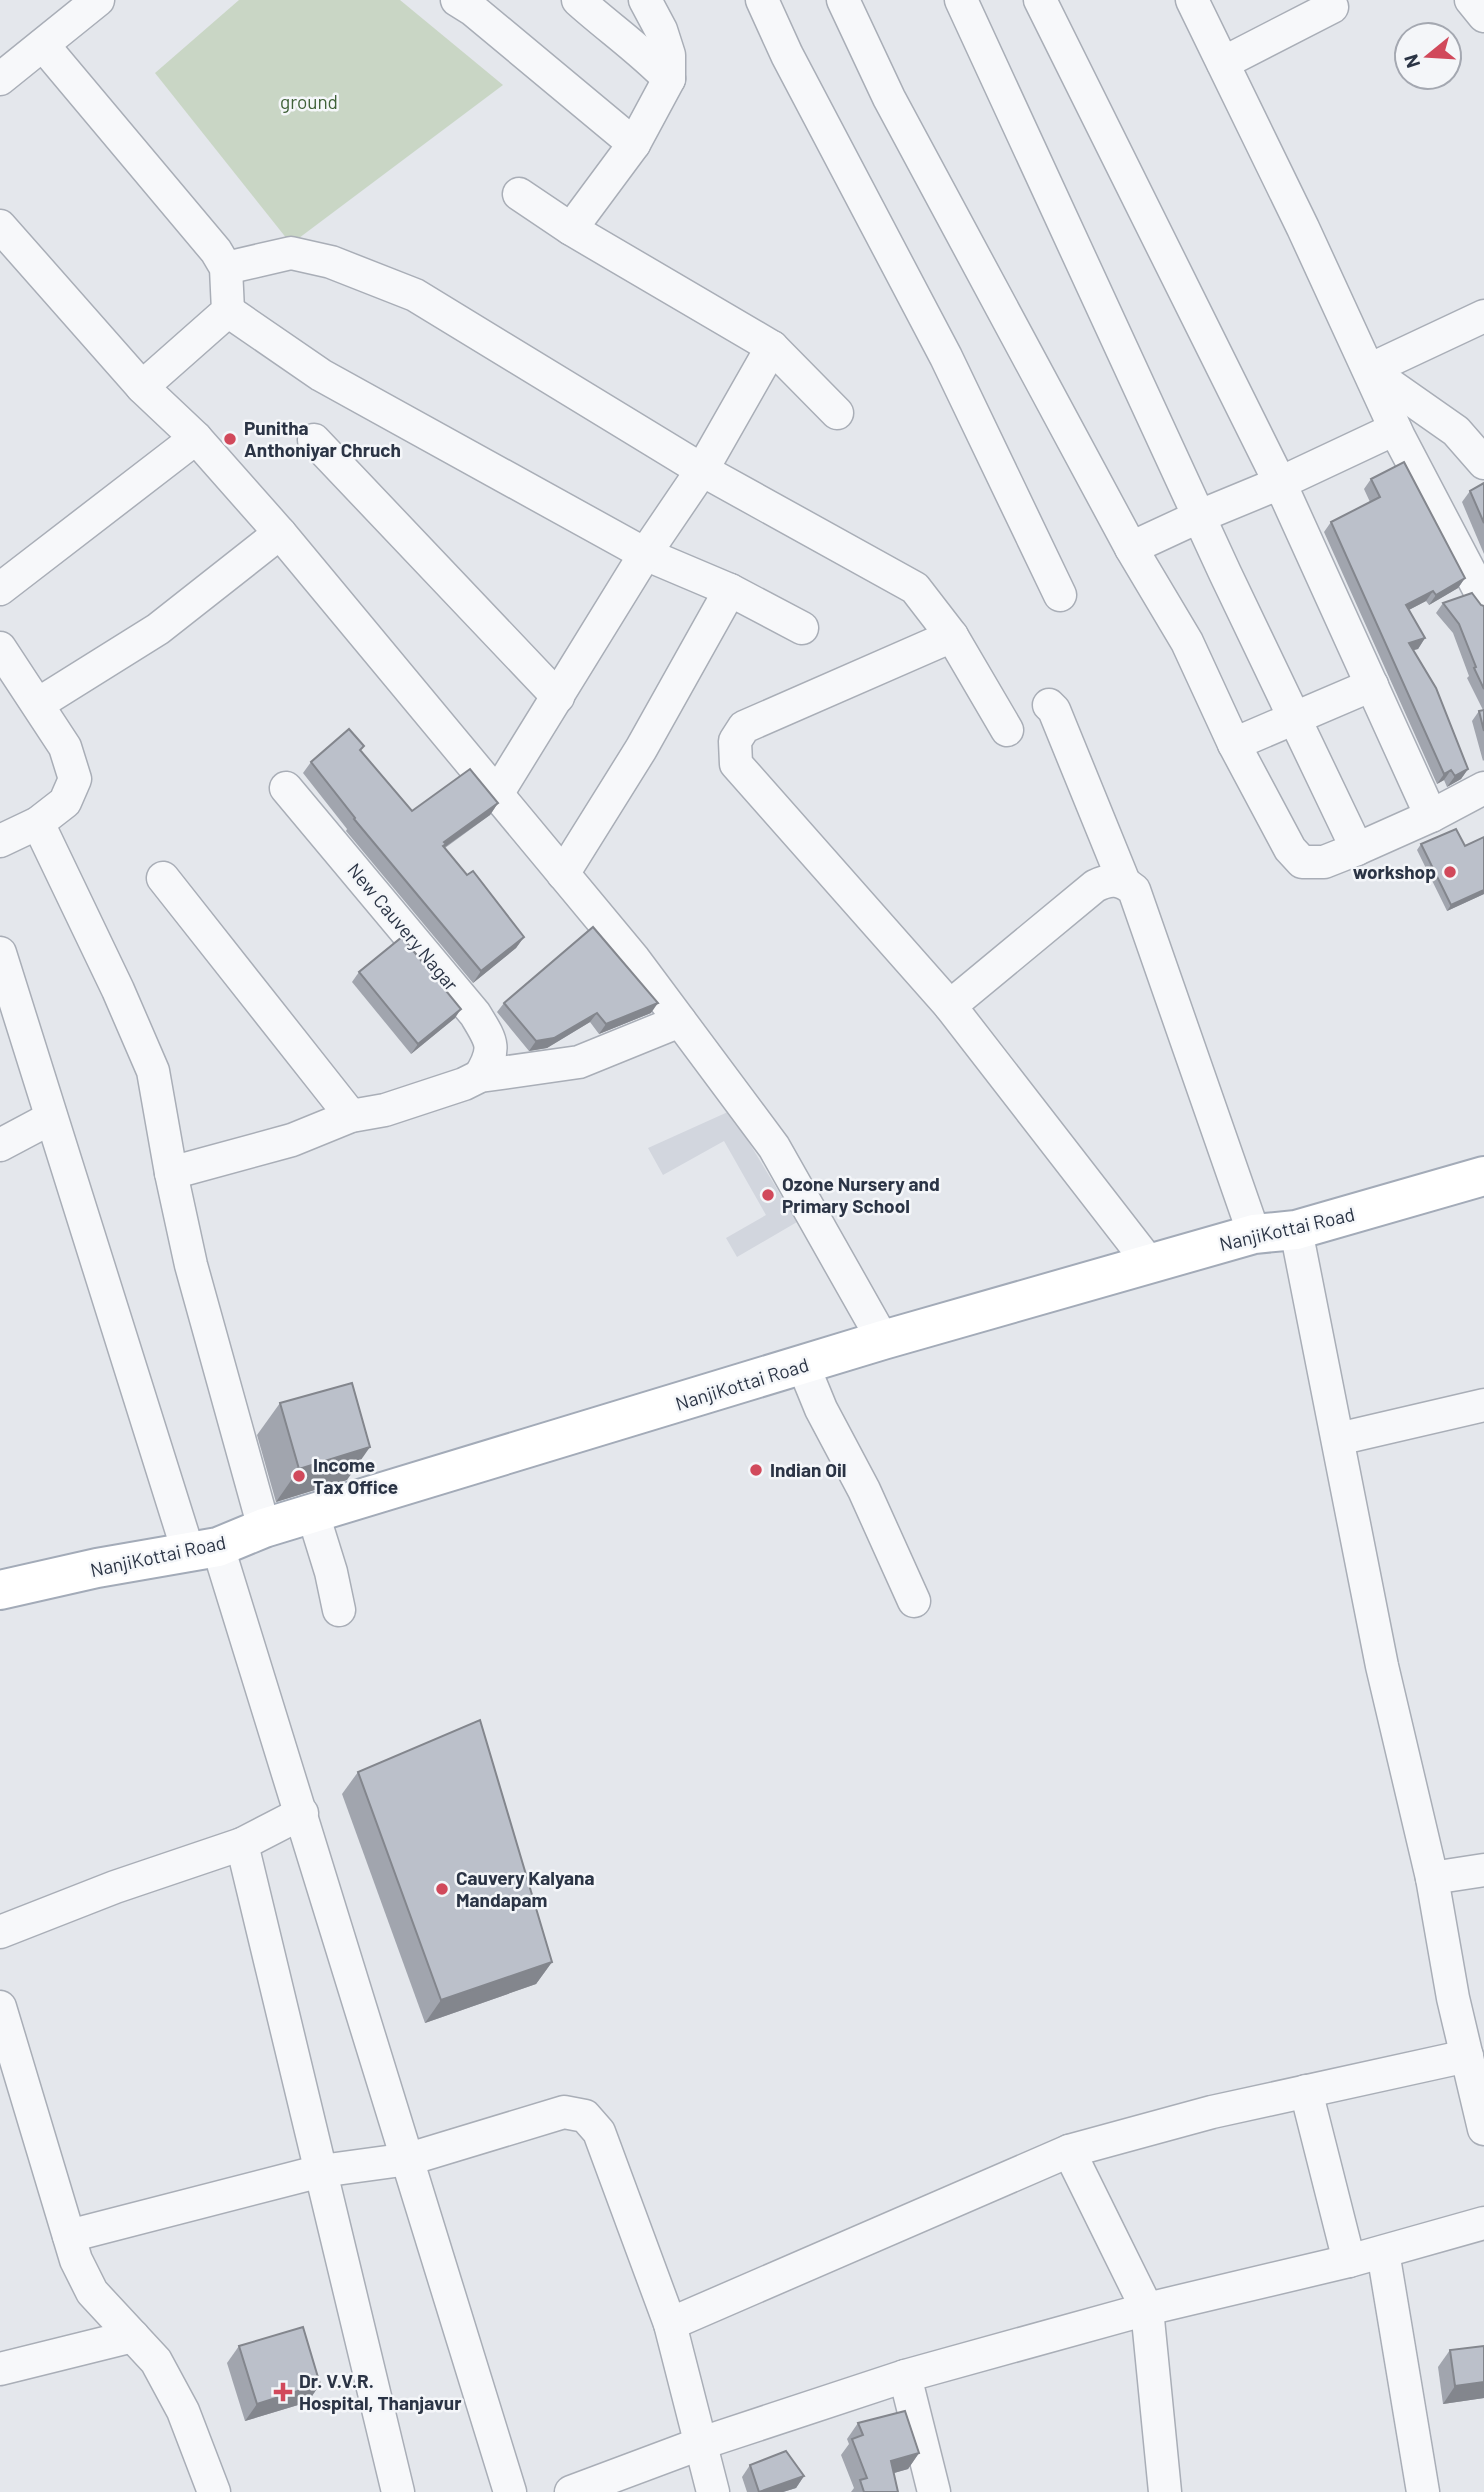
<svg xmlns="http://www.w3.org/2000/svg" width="1484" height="2492" font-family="Barlow,sans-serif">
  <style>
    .built { fill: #d2d6de }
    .green { fill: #c9d6c5 }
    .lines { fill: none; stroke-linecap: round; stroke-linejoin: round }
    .minor-casing { stroke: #a9aeb7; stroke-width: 35 }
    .major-casing { stroke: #a3abb8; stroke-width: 42 }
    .minor { stroke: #f7f8fa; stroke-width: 32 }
    .major { stroke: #fff; stroke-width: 38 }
    .wall { fill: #a1a5ae }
    .shaded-wall { fill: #83868d }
    .building { fill: #bbc0ca; stroke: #83868d; stroke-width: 2 }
    .poi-dot { fill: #d1495b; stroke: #f4f6f9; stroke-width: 2.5 }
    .labels { text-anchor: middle; stroke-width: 5; stroke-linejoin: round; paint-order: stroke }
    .park-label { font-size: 19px; fill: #3f6138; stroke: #f4f6f9 }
    .poi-label { font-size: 19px; font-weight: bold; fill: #2b3445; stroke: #f4f6f9; text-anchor: start }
    .street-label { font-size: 19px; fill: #2b3445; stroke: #f4f6f9 }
  </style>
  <rect width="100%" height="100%" fill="#e4e7ec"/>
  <path class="built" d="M730,1111l67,111 -60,35 -11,-19 40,-23 -42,-74 -61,34 -15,-27z"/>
  <path class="green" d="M239,0h161l103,85 -212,159 -136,-171z"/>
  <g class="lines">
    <defs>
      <g id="minor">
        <path d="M457,0l16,10 161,134"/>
        <path d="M578,0c30,27 63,50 91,79"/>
        <path d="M762,0l25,55 159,302 114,238"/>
        <path d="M843,0l46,98 242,450 56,94 47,102 56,105 12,13h22l33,-13 74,-33 53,-28"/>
        <path d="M961,0l264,573 132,276"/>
        <path d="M1040,0l240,483 151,333"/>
        <path d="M1192,0l111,228 96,209 85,162"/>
        <path d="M1471,0l13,16"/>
        <path d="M43,45l173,206 10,17 2,43 -86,76"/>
        <path d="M1223,63l109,-56"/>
        <path d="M0,79l98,-79"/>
        <path d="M519,194l52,35 201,118 65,66"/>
        <path d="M0,226l142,161 54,51 84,95 354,426 140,188 109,193"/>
        <path d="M571,229l63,-85 35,-65v-24l-8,-25 -16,-30"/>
        <path d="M226,268l65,-15 40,9 84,33 287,175 213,118 37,48 55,94"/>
        <path d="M228,311l93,64 324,179 85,36 72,38"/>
        <path d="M1484,316l-115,54 87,61 28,32"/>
        <path d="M314,440l244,257"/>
        <path d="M1131,548l69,-32 80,-33 115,-54"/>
        <path d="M0,589l196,-151"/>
        <path d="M952,636l-208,91 -9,14 1,23 214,242 200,258"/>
        <path d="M0,648l65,99 10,32 -10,23 -27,21 -38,18"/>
        <path d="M38,704l120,-75 122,-96"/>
        <path d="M1049,705l5,5 70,172"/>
        <path d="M1234,744l138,-59"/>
        <path d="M286,788l189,226c17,28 22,33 5,62"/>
        <path d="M497,794l148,-240 57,-84 70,-123"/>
        <path d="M38,823l80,167 35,81 18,102 20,92 73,263"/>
        <path d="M563,874l78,-125 89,-159"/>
        <path d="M163,878l188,238"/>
        <path d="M0,953l188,598"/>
        <path d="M950,1006l145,-120c16,-8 26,-7 39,4l120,344"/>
        <path d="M0,1145l51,-27"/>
        <path d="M171,1173l121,-33 59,-24 34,-6 79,-26 16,-8 99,-14 101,-41"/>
        <path d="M1296,1230l86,436 50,212 21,120 31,131"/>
        <path d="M803,1365l18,44 43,81 50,111"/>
        <path d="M1338,1439l146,-34"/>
        <path d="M313,1514l18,58 8,38"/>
        <path d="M218,1547l292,945"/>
        <path d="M242,1844l156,648"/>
        <path d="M1432,1878l52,-8"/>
        <path d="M0,1932l115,-45 127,-43 60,-31"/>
        <path d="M0,2007l76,253 16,32 64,69 27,50 31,81"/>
        <path d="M1306,2091l43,170"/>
        <path d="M1069,2151l78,158 18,183"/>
        <path d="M69,2236l252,-65 88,-12 155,-47 21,4 14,16 71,192 43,168"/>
        <path d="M1383,2252l40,240"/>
        <path d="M670,2324l399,-173 143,-39 255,-56"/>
        <path d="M0,2369l133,-33"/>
        <path d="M905,2376l29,116"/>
        <path d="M571,2492l131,-49 203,-67 242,-67 202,-48 135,-38"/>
      </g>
      <path id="major" d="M0,1590l97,-22 121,-21 46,-19 619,-188 371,-106 42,-4 188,-54"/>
    </defs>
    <use href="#minor" class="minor-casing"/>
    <use href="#major" class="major-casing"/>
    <use href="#minor" class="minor"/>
    <use href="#major" class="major"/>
  </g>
  <g class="wall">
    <path d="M1371,479l94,99 -7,10 -29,17 -3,-4 -17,9 16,28 -7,11 -5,1 55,119 -7,10 -14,8 -3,-7 -7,4 -113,-252 7,-10 39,-20 -6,-13z"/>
    <path d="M1484,483v71l-22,-52 8,-11z"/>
    <path d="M1443,603l41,3v154l-1,1 -11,-40 7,-10 4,-1 -16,-32 2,-2 -16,-43 -17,-20z"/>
    <path d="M364,746l-4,5 52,60 86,-8 -8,12 -45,33 22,27 57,62 -8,11 -43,35 -127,-152 1,-2 -44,-56 8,-11z"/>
    <path d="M1484,837v57l-37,17 -30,-61 4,-6 44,2z"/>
    <path d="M359,972l96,46 -44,36 -59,-72z"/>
    <path d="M504,1003l147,10 -52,21 -9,-12 -43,26 -18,3 -32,-39z"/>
    <path d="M280,1403l67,77 -71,22 -19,-67z"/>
    <path d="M358,1772l194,190 -16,22 -111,39 -83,-229z"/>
    <path d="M239,2346l81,38 -12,18 -63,19 -18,-58z"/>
    <path d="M1484,2346v52l-41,6 -5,-37 12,-17z"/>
    <path d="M858,2423l61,30 -11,16 -14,4 4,19h-47l3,-4 -13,-33 8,-11 -2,-5z"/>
    <path d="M750,2465l54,11 -8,12 -13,4h-36l-5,-15z"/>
  </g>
  <g class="shaded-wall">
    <path d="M1465,578l-7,10 -29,17 7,-10z"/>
    <path d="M1433,591l-7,10 -27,14 7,-10z"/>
    <path d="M1425,638l-7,11 -16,4 7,-10z"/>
    <path d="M1468,769l-7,10 -14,8 8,-11z"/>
    <path d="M1451,770l-7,10 -7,4 7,-10z"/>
    <path d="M498,803l-8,12 -48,34 2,-7z"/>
    <path d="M1484,890v4l-37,17 4,-6z"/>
    <path d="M524,937l-8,11 -43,35 8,-12z"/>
    <path d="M658,1003l-7,10 -52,21 7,-10z"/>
    <path d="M461,1009l-6,9 -44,36 7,-10z"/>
    <path d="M597,1013l-7,9 -43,26 -18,3 7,-10z"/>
    <path d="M370,1447l-23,33 -71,22 23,-33z"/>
    <path d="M552,1962l-16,22 -111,39 16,-23z"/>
    <path d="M1484,2382v16l-41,6 12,-18z"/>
    <path d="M320,2384l-12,18 -63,19 12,-17z"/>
    <path d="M919,2453l-11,16 -28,8 11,-16z"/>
    <path d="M804,2476l-8,12 -13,4h-25z"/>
  </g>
  <g class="building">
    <path d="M1404,462l61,116 -29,17 -3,-4 -27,14 19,33 -16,5 27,45 32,81 -13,7 -4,-6 -7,4 -113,-252 49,-25 -9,-18z"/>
    <path d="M1484,483v40l-14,-32z"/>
    <path d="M1472,593l9,12 3,1v83l-10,-21 2,-1 -17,-43 -16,-21z"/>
    <path d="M1484,710v21l-5,-20z"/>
    <path d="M349,729l15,17 -4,4 52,61 58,-42 28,34 -54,39 2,2 -3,2 24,29 6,-4 51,66 -43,34 -127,-152 1,-1 -44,-56z"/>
    <path d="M1456,829l9,17 19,-9v53l-33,15 -30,-61z"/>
    <path d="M593,927l65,76 -52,21 -9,-11 -43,25 -18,3 -32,-38z"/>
    <path d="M402,937l59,72 -43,35 -59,-72z"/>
    <path d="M352,1383l18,64 -71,22 -19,-66z"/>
    <path d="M480,1720l72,242 -111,38 -83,-228z"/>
    <path d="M303,2327l17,57 -63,20 -18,-58z"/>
    <path d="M1484,2346v36l-29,4 -5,-36z"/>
    <path d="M905,2411l14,42 -28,8 7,31h-34l-4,-12 7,-2 -15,-39 11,-4 -5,-12z"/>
    <path d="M786,2451l18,25 -45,16 -9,-27z"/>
  </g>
  <g class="poi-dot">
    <circle cx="230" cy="439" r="7"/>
    <circle cx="1450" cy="872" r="7"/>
    <circle cx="768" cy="1195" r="7"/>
    <circle cx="756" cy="1470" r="7"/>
    <circle cx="299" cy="1476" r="7"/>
    <circle cx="442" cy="1889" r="7"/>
    <path d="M279.5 2381.5h7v7h7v7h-7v7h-7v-7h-7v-7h7z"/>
  </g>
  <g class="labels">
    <g class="park-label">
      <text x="309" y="109">ground</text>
    </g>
    <g class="poi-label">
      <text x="244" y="435">Punitha<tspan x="244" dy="22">Anthoniyar Chruch</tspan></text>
      <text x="1436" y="879" text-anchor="end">workshop</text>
      <text x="782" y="1191">Ozone Nursery and<tspan x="782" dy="22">Primary School</tspan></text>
      <text x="313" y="1472">Income<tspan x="313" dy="22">Tax Office</tspan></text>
      <text x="770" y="1477">Indian Oil</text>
      <text x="456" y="1885">Cauvery Kalyana<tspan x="456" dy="22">Mandapam</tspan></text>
      <text x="299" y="2388">Dr. V.V.R.<tspan x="299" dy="22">Hospital, Thanjavur</tspan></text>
    </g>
    <g class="street-label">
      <text transform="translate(403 927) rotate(50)" y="7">New Cauvery Nagar</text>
      <text transform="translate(1287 1229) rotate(-13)" y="7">NanjiKottai Road</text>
      <text transform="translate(742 1384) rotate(-17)" y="7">NanjiKottai Road</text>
      <text transform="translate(158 1556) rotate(-12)" y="7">NanjiKottai Road</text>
    </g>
  </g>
  <g transform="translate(1428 56) rotate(252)"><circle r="33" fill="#f4f6f9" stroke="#a4a8b1" stroke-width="2"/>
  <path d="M0-5L12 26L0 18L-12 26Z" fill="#d1495b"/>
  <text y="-10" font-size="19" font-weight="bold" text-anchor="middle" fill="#2b3445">N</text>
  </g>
</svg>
